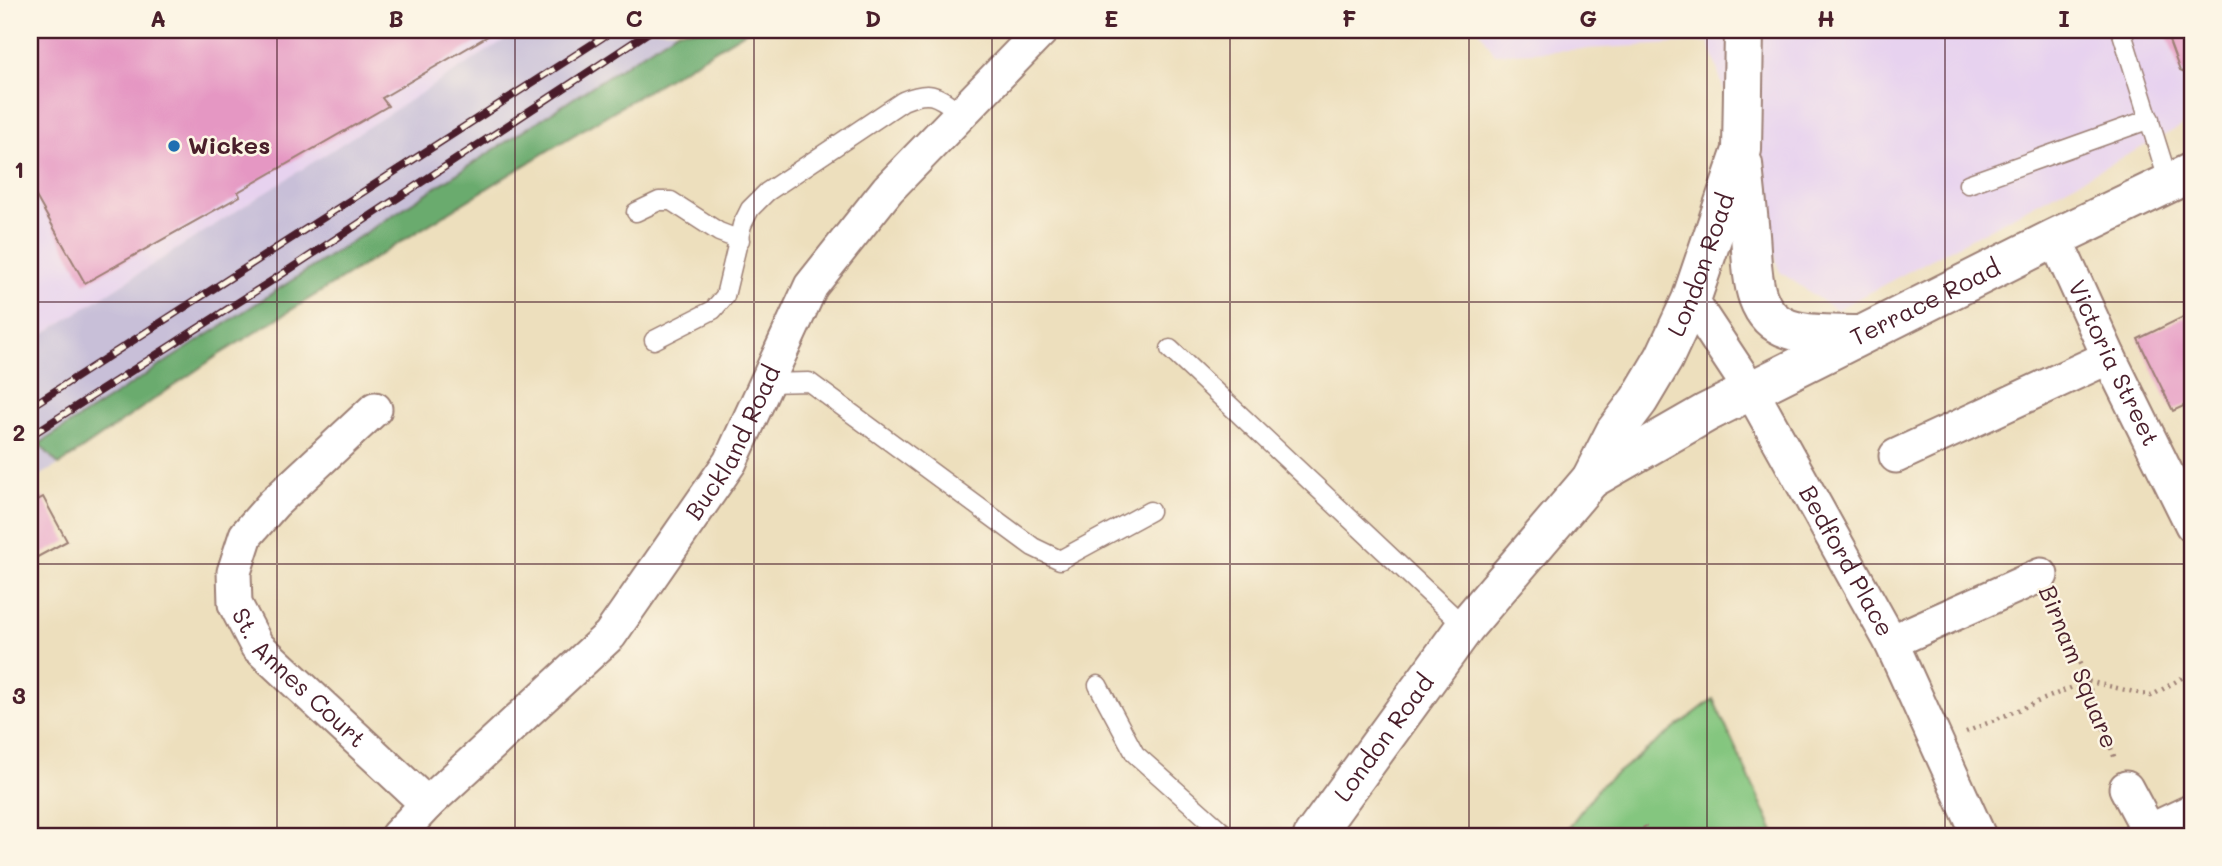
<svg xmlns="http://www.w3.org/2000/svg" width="2222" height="866" font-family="Mali,sans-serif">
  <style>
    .built { fill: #e7d2ef }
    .industrial { fill: #c8bfd8 }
    .green { fill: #84c67f; stroke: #677255; stroke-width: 2 }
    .forest { fill: #6bab6e; stroke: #5a654c; stroke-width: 2 }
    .building { fill: #e597c3 }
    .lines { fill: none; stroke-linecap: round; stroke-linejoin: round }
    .lane-casing { stroke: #9c7f74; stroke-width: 21 }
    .street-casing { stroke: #9c7f74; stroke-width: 37 }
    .primary-casing { stroke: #9c7f74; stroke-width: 42 }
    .path { stroke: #9c7f74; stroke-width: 4.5; stroke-dasharray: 2 5; stroke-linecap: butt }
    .lane { stroke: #fff; stroke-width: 18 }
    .street { stroke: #fff; stroke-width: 33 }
    .primary { stroke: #fff; stroke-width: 38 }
    .rail-casing { stroke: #4a1f2b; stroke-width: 8 }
    .rail { stroke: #fcf5e5; stroke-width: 5; stroke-dasharray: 16; stroke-linecap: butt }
    .grid { fill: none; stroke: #4a1f2b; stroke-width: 2; stroke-opacity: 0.55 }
    .poi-dot { fill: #1f6fb2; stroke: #fcf5e5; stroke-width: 2.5 }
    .labels { text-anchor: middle; stroke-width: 5; stroke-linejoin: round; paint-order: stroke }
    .poi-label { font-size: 24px; font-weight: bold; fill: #4a1f2b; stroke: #fcf5e5; text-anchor: start }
    .street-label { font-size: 24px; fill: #4a1f2b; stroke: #fcf5e5 }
    .neatline { fill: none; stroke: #4a1f2b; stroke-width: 2.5 }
    .grid-label { font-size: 23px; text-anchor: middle; font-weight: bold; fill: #4a1f2b }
  </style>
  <rect width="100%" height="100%" fill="#fcf5e5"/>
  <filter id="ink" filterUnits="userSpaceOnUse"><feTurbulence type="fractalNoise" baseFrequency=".0143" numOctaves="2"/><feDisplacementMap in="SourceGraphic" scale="14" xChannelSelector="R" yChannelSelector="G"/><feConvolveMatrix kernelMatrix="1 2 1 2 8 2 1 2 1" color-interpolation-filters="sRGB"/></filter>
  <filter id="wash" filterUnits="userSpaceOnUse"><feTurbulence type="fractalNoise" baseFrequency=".00686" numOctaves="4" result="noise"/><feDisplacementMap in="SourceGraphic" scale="28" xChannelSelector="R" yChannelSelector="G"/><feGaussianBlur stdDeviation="1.57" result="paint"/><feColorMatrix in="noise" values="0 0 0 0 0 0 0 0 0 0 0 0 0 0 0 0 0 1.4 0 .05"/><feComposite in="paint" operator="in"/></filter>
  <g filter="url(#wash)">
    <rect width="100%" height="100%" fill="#eddfbd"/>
    <g class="built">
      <path d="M30,30h491l-491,313z"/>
      <path d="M1479,30h713v85l-12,12 -344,183 -56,-38 -71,-230 -214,12z"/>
    </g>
    <path class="industrial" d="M520,30h228l-199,120 -332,206 -158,109 -29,16v-138z"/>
    <path class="green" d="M1713,699l63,137h-214l38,-50z"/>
    <path class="forest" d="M679,30h69l-199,120 -332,206 -158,109 -20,-21z"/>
    <g id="blocks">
      <g class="building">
        <path d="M30,30h468l-116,68 6,8 -150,86 2,4 -155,87 -55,-97z"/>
        <path d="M2165,30h27v46l-12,-5z"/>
        <path d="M2185,316l7,16v70l-19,9 -35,-72z"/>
        <path d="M43,497l24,44 -37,20v-57z"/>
      </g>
    </g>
  </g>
  <g filter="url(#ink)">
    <use href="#blocks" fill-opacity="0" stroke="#9c7f74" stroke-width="2"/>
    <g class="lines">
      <defs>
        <g id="lane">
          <path d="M2121,30l48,153"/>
          <path d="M1968,184l182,-65"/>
          <path d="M636,212l23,-11h12l48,31 21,8"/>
          <path d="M654,340l59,-30 12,-14 17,-71 8,-16 17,-17 136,-91c29,-12 34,-5 58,12"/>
          <path d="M1170,349l295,278"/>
          <path d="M767,383l42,-1 224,165 27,13 90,-49"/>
          <path d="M1098,685l37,69 92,82"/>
        </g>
        <g id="street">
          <path id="s1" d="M2055,238l54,119 83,168"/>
          <path id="s2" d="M1691,300l61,92 139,250 88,194"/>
          <path id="s3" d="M375,409l-101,94 -28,32 -12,37 1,32 22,42 170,158"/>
          <path d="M1896,456l213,-99"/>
          <path d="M1891,642l150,-67"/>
          <path d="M2126,788l23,43"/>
          <path id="s4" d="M397,836l30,-32 183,-169 120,-173 81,-176 77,-97 154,-159"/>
          <path d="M2139,836l53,-25"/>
        </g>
        <g id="primary">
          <path d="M1743,164c2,24 5,47 7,71 3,33 -1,81 39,94 21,7 48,5 71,6"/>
          <path id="s5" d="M1591,479l115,-66 349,-175 137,-66"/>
          <path id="s6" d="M1313,836l152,-209 126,-148 24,-47 24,-32 25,-42 27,-58 51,-150 2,-120"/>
        </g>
      </defs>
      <use href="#lane" class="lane-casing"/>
      <use href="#street" class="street-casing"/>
      <use href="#primary" class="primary-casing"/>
      <g class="path">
        <path d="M2054,605l30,68 31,86"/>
        <path d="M1966,732l121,-51 64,15 41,-24"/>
        <path d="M1644,826l5,10"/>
      </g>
      <use href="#lane" class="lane"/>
      <use href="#street" class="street"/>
      <use href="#primary" class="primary"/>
      <defs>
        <g id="rail">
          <path d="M30,407l584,-377"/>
          <path d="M30,436l257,-165 365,-241"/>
        </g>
      </defs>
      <use href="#rail" class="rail-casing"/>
      <use href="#rail" class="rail"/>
    </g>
  </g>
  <path class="grid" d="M277,30v806M515,30v806M754,30v806M992,30v806M1230,30v806M1469,30v806M1707,30v806M1945,30v806M30,302h2162M30,564h2162"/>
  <circle class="poi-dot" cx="174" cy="146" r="7"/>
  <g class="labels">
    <g class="poi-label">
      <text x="188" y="154">Wickes</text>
    </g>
    <g class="street-label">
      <text dy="8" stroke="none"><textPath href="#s6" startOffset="695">London Road</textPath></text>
      <text dy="8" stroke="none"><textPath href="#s5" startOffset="378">Terrace Road</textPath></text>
      <text dy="8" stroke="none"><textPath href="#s1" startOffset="138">Victoria Street</textPath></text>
      <text dy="8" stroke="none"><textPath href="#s4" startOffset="522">Buckland Road</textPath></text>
      <text dy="8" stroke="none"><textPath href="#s2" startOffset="304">Bedford Place</textPath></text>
      <text transform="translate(2078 667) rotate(68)" y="8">Birnam Square</text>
      <text dy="8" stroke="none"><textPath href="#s3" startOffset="350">St. Annes Court</textPath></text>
      <text dy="8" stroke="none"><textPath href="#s6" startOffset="121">London Road</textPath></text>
    </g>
  </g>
  <rect width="2222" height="866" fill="none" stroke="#fcf5e5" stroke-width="77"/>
  <rect x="38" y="38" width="2146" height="790" class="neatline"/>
  <g class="grid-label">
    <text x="158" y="27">A</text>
    <text x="396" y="27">B</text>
    <text x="634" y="27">C</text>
    <text x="873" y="27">D</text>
    <text x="1111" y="27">E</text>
    <text x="1349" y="27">F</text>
    <text x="1588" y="27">G</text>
    <text x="1826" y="27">H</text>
    <text x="2064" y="27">I</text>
    <text x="19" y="178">1</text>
    <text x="19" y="441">2</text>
    <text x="19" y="704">3</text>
  </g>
</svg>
